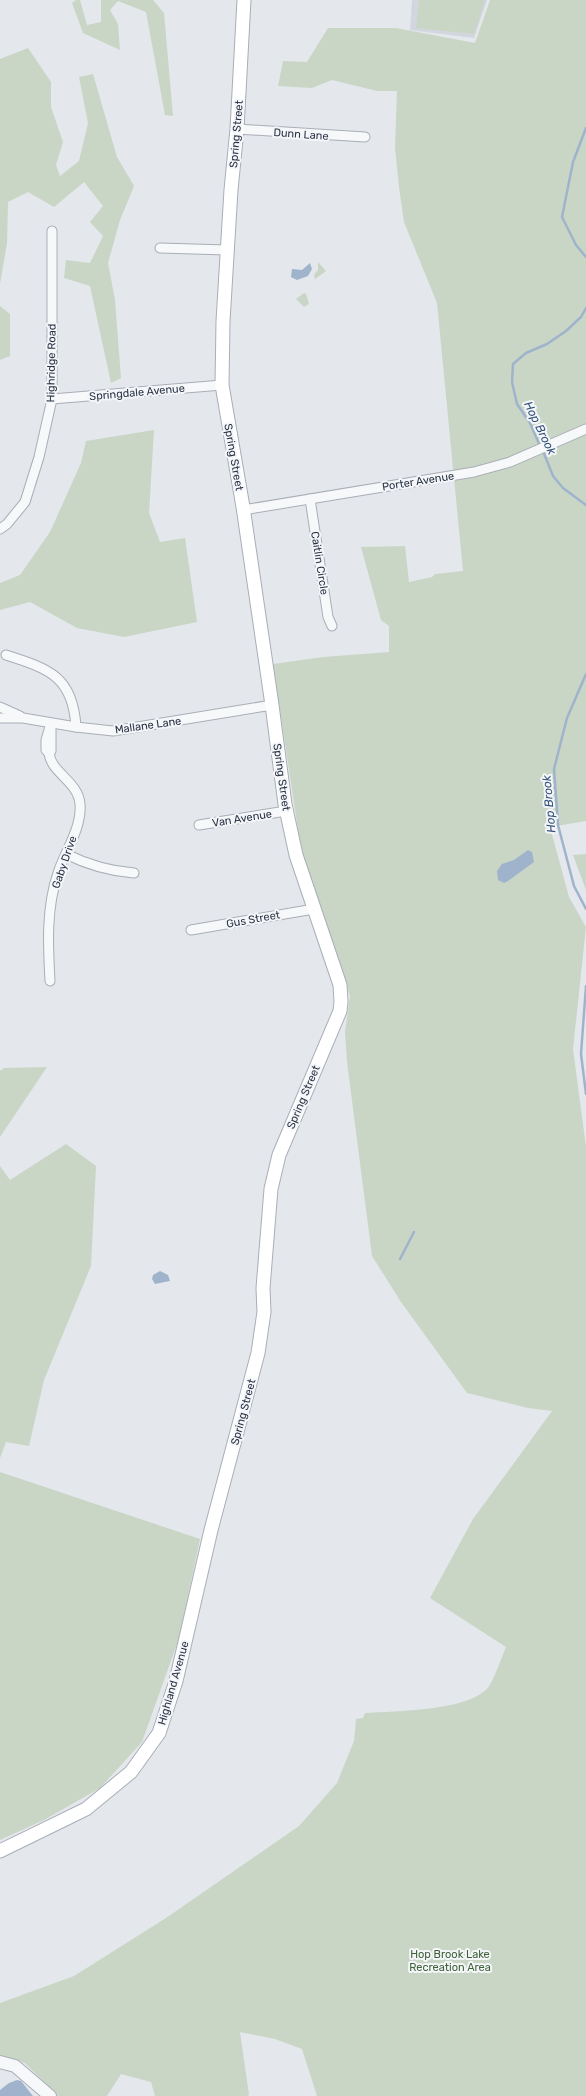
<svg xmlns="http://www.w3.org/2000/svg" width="586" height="2096" font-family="Rubik,sans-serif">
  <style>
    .built { fill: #d2d6de }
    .green { fill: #c9d6c5 }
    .water { fill: #9fb4cc }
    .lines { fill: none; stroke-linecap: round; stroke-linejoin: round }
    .stream { stroke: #9fb4cc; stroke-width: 2.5 }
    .minor-casing { stroke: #a9aeb7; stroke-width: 11 }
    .tertiary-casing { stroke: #a9aeb7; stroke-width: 14 }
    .secondary-casing { stroke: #a9aeb7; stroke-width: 15 }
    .minor { stroke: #f7f8fa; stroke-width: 9 }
    .tertiary { stroke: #f7f8fa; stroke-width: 12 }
    .secondary { stroke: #fff; stroke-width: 13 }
    .labels { text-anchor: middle; stroke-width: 4; stroke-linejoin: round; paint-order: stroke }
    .street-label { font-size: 11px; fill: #2b3445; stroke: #f4f6f9 }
    .park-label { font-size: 11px; fill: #3f6138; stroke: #f4f6f9 }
    .water-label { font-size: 12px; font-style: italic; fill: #34527a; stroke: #f4f6f9 }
  </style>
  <rect width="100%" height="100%" fill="#e4e7ec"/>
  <path class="built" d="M412,0h75l-13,38 -64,-8z"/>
  <g class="green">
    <path d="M76,0h4l7,25 14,-3v-22h52l11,13 9,103 -8,-1 -19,-103 -28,-11 -8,9 8,14 2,26 -37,-17 -11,-30z"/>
    <path d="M419,0h66l-11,34 -58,-6z"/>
    <path d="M490,0h96v821l-36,6 19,70 17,30 -13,122 13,98v949h-269l-15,-47 -27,-10 -35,-7 9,63 -2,1h-92l-4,-14 -30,-8 -14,22h-49l-33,-33 -25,-8v-52l74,-27 92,-58 133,-92 38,-43 17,-42 2,-22 7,-1 2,-5c31,-2 100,-2 122,-24 6,-6 15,-33 19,-42l-76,-49 43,-79 79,-108 -24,-3 -61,-15 -66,-91 -29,-46 -25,-194 -2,-30 5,-36 -49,-147 -28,-185 50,-7 66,-5v-26l-8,-6 -20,-73 44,-1 4,36 23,-5 3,-3 28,-3 -26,-268 -33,-81 -5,-35 -4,-39 2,-57h-20l-45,-11 -20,8 -34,-2 5,-25 24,1 21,-34h68l79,15z"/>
    <path d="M28,48l23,34v25l12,35 -7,23 4,11 19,-15 9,-38 -9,-46 14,-3 24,83 17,29 -14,34 -12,43 7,37 6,78 -10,5 -21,-97 -26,-8 2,-18 24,3 13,-27 -13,-14 13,-16 -19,-24 -30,25 -26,-15 -20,10 -1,41 -7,41v-225z"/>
    <path d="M318,262l8,9 -11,8 -1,-4 4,-5z"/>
    <path d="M304,293l2,1 3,10 -5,3 -8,-8z"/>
    <path d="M0,306l10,8v42l-10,4z"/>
    <path d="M154,430l-5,83 11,29 25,-4 12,84 -73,15 -47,-9 -47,-26 -30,8v-27l20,-8 30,-43 31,-69 5,-22z"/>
    <path d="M586,854v36l-13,-35z"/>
    <path d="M47,1067l-47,70v-66l4,-3z"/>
    <path d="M66,1144l30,22 -5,100 -47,114 -15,66 -23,-4 -6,16v-292l10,14z"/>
    <path d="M0,1472l200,67 -21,99 -37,104 -42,46 -56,32 -44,20z"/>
  </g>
  <g class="water">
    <path d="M310,263l2,6 -4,7 -11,4 -6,-3 1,-8 10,1z"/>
    <path d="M528,850l4,2 2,10 -26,19 -4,2 -6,-3 -1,-9 5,-7 12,-4z"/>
    <path d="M160,1271l8,4 2,6 -15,3 -3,-5 1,-4z"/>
    <path d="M17,2080l4,1 12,15h-33v-6l9,-7z"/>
  </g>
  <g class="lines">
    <g class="stream">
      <path d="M586,128l-13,34 -11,55 14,28 10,12"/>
      <path d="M540,446l-10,-23 -13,-19 -5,-22 1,-18 13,-11 21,-9 19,-13 15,-14 5,-9"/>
      <path d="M543,451l10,25 10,12 23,17"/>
      <path d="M586,674l-19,44 -13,51 4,56 16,61 12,23"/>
      <path d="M586,986l-5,68 5,40"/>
      <path d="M400,1259l14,-27"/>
    </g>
    <defs>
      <g id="minor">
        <path d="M237,129l128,8"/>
        <path d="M160,248l67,2"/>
        <path d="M52,399l170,-14"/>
        <path d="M310,499l18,118 4,9"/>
        <path d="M243,510l231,-38 36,-10 76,-33"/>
        <path d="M0,529l7,-5 18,-22 14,-45 13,-58v-168"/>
        <path d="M6,655c44,14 67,22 70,72"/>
        <path d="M0,707l20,9"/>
        <path d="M0,718h23l53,9 37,4 159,-26"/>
        <path d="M51,723v28l-2,2 -3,-3v-10z"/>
        <path d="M49,753c2,20 29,28 31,51 2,24 -15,47 -22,69 -12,35 -10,72 -8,108"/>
        <path d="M199,825l87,-14"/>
        <path d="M66,854c22,11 42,17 68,19"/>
        <path d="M191,930l123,-21"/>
      </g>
      <path id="tertiary" d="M0,2062l15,4 35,30"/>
      <path id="secondary" d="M0,1851l86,-42 45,-37 28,-39 17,-52 35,-151 47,-177 6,-41 -1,-24 8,-99 8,-34 61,-144 1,-9 -1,-17 -44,-130 -11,-51 -13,-99 -29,-198 -21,-122 1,-64 8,-131 6,-61 7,-129"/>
    </defs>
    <use href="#minor" class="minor-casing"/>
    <use href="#tertiary" class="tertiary-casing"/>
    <use href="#secondary" class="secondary-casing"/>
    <use href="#minor" class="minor"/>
    <use href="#tertiary" class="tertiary"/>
    <use href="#secondary" class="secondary"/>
  </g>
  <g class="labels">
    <g class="street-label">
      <text transform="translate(236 134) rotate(-85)" y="4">Spring Street</text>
      <text transform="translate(301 134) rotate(4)" y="4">Dunn Lane</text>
      <text transform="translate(51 363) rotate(-89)" y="4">Highridge Road</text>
      <text transform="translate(137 392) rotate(-5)" y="4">Springdale Avenue</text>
      <text transform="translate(234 457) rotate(80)" y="4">Spring Street</text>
      <text transform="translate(418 481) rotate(-9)" y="4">Porter Avenue</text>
      <text transform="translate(320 563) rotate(81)" y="4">Caitlin Circle</text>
      <text transform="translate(148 725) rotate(-8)" y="4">Mallane Lane</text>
      <text transform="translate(282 777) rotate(82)" y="4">Spring Street</text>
      <text transform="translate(242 818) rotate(-9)" y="4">Van Avenue</text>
      <text transform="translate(64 862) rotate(-71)" y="4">Gaby Drive</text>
      <text transform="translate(253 919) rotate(-10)" y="4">Gus Street</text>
      <text transform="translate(303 1097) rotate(-67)" y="4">Spring Street</text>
      <text transform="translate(243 1412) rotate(-75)" y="4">Spring Street</text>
      <text transform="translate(173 1683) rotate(-74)" y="4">Highland Avenue</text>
    </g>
    <g class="park-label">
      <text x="450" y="1958">Hop Brook Lake<tspan x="450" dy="13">Recreation Area</tspan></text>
    </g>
    <g class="water-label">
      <text transform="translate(540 428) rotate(64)" y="4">Hop Brook</text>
      <text transform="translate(549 804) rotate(-95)" y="4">Hop Brook</text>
    </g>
  </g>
</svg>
